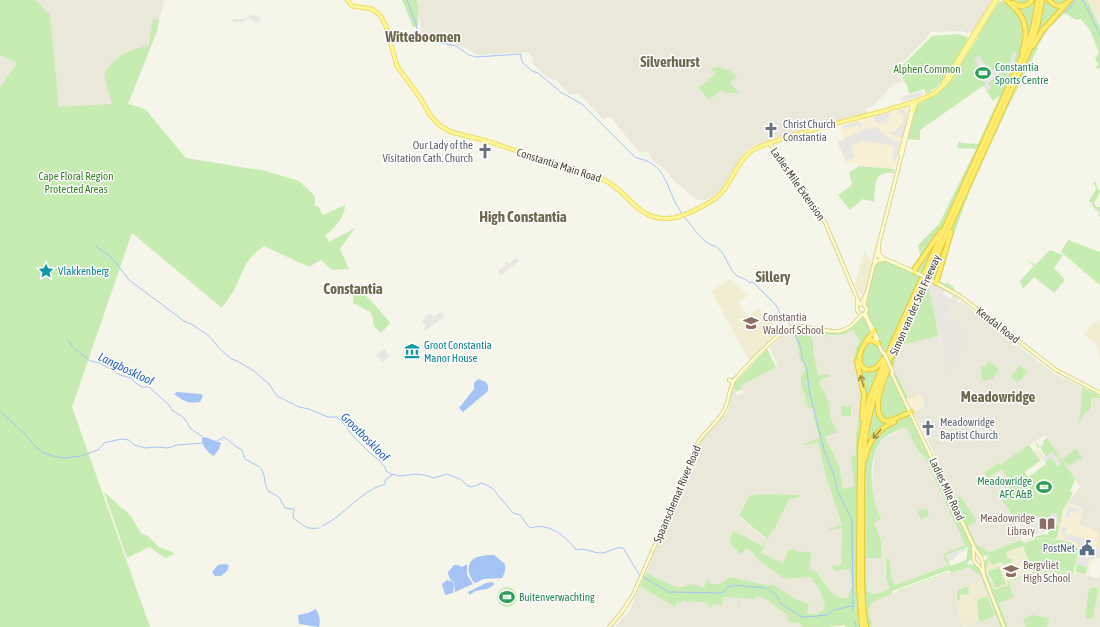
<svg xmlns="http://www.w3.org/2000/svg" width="1100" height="627" font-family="'Asap Condensed',sans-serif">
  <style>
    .residential { fill: #eae8d8 }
    .commercial { fill: #f8f0d5 }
    .industrial { fill: #e9e6df }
    .education { fill: #f0edd3 }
    .green { fill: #c6ecb1; fill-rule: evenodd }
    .parking { fill: #e8e6e2 }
    .water { fill: #a4c4f6 }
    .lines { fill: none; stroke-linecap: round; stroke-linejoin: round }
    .stream { stroke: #a4c4f6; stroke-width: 1 }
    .secondary-casing { stroke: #d9d497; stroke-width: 4.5 }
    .primary-casing { stroke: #ecde62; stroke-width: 5 }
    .highway-casing { stroke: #e8c932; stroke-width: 6 }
    .secondary { stroke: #fffccb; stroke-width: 2.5 }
    .primary { stroke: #fff69a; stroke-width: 3 }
    .highway { stroke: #ffeb6c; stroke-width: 4 }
    .secondary-bridge-casing { stroke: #d9d497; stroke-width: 4.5; stroke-linecap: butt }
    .secondary-bridge { stroke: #fffccb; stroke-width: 2.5 }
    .oneway { stroke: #9c914f }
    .labels { text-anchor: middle; stroke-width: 3; stroke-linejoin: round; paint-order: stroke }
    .leisure-label { font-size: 11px; fill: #27864d; stroke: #fff; text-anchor: start }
    .park-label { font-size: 11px; fill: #368225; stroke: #fff }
    .worship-label { font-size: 11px; fill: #5b616d; stroke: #fff; text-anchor: start }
    .street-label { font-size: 11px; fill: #4b4737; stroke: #fff }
    .culture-label { font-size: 11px; fill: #0d838f; stroke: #fff; text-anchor: start }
    .education-label { font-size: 11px; fill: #785e54; stroke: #fff; text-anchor: start }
    .service-label { font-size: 11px; fill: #4e5e75; stroke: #fff; text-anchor: end }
    .water-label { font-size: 12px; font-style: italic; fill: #2762c0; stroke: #fff }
    .district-label { font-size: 15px; font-weight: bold; fill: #6f684e; stroke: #fff }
  </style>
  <rect width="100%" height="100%" fill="#f6f5ea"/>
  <g class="residential">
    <path d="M36,0h128l-7,31 -29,73 -69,3 -9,-92z"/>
    <path d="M415,0h577l-19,32 -6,1 -6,-2 -31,1 -3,6 -32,32 8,12 -10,2 -6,7 -14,15 -6,2 1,5 -82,22 -31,10 -8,5 -5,6 -20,32 -6,6 -10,6h-9l-23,-19 -10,-13 -10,-6 -6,-10h-6l-4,-1 -27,-34 -8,2 -20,-21 -5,-4h-8l-14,-14 -8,-2 -15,-14v-6l-6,-6 -50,3 -11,-7 -34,-10 -10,-4z"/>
    <path d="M0,55l17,8 -17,25z"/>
    <path d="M961,301l16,13 3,4 3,1 72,55 27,13 -2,34h-1l1,2 3,-8 6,-6 1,-11h10v160l-6,-1 4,-23 -3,-4 -16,-4 3,-18 -15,-5 13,-16 -33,-50 -2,-2 -45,30 12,19 -14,10 16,23 8,23 -33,12 -14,-8 -7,-18 8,-4v-2l-15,-23 -6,2 -34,-73 -8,-13 11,-6 -16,-9 -15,-31 8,-22 38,-9 8,34 14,-39 -1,-4 -15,-11 12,-14 2,1z"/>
    <path d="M792,330l5,10 3,21 3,1 2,9 -4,17 3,4 2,8h-2l9,7 2,8 -2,2 6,20v1l-16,6 1,2 14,-4 8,35 16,48 -12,3v2l12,-2 -1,37 -9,2 2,4 16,-2 2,16 -2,6 -3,7 -6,1 -8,-4 -13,-19 -10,-6v-18h-8l-13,-3 -5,14 -23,-10 12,-24 1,1 15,-31 10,-1 -1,-3 -34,-1 -15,2 -11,19 18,17 11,7 -4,8 -20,-13 -2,1 -4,-3 -8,10 12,13 4,-7 11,6 -1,2 10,9 15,10 10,4 21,-2 13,21v10l-3,4 -7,2h-7l2,-10 -19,-7 -19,-14 -1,3 -40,-9 -10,7h-10l-1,-2 -5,6h-26l-32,-15 35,-84h2l2,-1 -2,-4 18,-44 26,-28 3,-9 2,-13 2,-1 3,7 6,-3 -3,-7 36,-19 1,-3 -7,-16 11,-12z"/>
    <path d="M853,330l7,11 -4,6 -3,14 7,26 1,17 -5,29v22l-4,1 2,30 -11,3 -4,-23 -14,-29 6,-18 -1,-9 -4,-15 -7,-12v-2l10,-4 -11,-2 -5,-25v-10l-5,-9 12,3 2,3 4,-2 6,1z"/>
    <path d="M906,427l11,22 9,10 39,86 -21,9 4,11 -52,20 -2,-1 -3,-9 -1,-16 -5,4v7l1,8 5,11 -16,5h-4l-4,-3 -1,-33h15v-17l-7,-18 7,-4 -7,-16 -2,-13 2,-35 5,-10 6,-7z"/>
    <path d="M1039,516l5,16 -19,5h-2l-4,-14z"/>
    <path d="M968,567l13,9 19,51h-129l-3,-15 2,-8 11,-6z"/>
    <path d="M1039,571l16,1 18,3 1,-2 25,5 1,-6v55h-92l-9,-24 10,-20z"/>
    <path d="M640,586l35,20 2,-4 5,-1h6l-1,6 1,-6h12l13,3 10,-7 17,1 -3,9 4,-9 16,-2 11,4 9,8 12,8 -2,4 9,4 1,-2 6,5h-188l15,-17z"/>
  </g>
  <g class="commercial">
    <path d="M908,107l2,2 -16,60 -37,-3 -2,-5 -9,3 -9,-22 7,-2 -5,-13z"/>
    <path d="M920,395l4,8v4l-13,5 -7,-12z"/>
    <path d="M1067,503l6,3 9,1 -3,19 16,4 4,4 -5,27h-3l-3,15 -14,-3 3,-22 -2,-6 -4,-3 -14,-2 5,-25z"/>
  </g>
  <path class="industrial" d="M929,282l16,8 -2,3 7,5 3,-3 6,4 -14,16 15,12 1,4 4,1 -14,37 -4,1 -19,-86z"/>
  <g class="education">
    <path d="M1087,0h13v27l-6,-13z"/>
    <path d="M864,251l8,11 -8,33 -6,-2 -3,-8z"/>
    <path d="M730,279l17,17 -9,7 10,13 10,-8 22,23 -31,30 -38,-70z"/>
    <path d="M1100,320v39l-3,-14 -14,-11 11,-11z"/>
    <path d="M1038,448l7,10 -5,3 -7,-9z"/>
    <path d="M1034,542l41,10 -3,21 -30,-4 -9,3 -26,10 5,14 -14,6 -12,-30 3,-14z"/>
    <path d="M980,580l1,1 14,35 -29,11h-3l-4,-8 -2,-11 -1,-17 1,-2z"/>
  </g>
  <g class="green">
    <path d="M0,0h36l14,15 9,92 53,-3 -8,-30c16,-22 20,-21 45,-29l4,-26 6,1 -2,11 -29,73 17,5 41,49 80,13 33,10 16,15v10h3l5,9 22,-10c0,11 -11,25 -20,30l4,7 26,-14 -15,21 9,20 -17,1 -11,-10 -12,7 -45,-21c-17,12 -19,20 -27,38 -3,8 -10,16 -15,24l-90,-75 -60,174 78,220h-150v-539l17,-25 -17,-8z"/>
    <path d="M402,0h14l2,5v21l-5,1z"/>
    <path d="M1008,0h79l13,27v41l-2,1 -3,-2 3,-2 -3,-7 4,-5 -8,-21 -10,-13 -5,1 -11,-7 -16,15 -12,19 1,1 -30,59 -38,83 -19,52 -11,39 5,3 2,-2 8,7 -4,5 -22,-12 -1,2 11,52 -38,9 -8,22 15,31 -3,2 47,100 8,-4 16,23v3l-8,4 8,18 13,8 33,-12 2,3c4,-1 8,-3 12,-4 8,-1 38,0 41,8 2,6 -3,22 -4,28l-32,-4 -31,11 -1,2 5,13 -15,6 9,24h-8l-19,-51 -13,-9 -17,6 -2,-3 -57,21v3l-11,4 -11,6 -2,8 4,12 -1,3h-26v-2l-16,2h-26l-6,-5 -1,2 -9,-4 2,-4 -12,-8 -9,-8 -12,-4 -2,3 -13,-1 -3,10h-1l3,-10 -17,-1 -1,9 -9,-2 -2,4 -3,-2v-3l-20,-2 -1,7v-7h-5l-1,2 -4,-1 -2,5 -35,-21 6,-13 32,15 15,-4 11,4 3,-8h1l2,4h10l10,-7 40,9 1,-3 24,16 14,5 -2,10c31,2 13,-23 4,-37l-21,2 -9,-2 -27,-21 1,-2 -9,-6 -5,7 -12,-13 4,-11 8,4 1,-1 21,13 4,-8h1l-7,14 22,10 6,-14 13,3h9l-1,18 5,1c10,10 16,29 32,27l5,-13 -2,-16 -16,2 -2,-5 9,-1 1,-37 -13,2 1,-2 12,-3 -16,-48 -8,-35 -14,4 -1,-2 16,-6v-1l-6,-21 2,-1 -2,-7 -4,1 -5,-9 2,-1 -2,-7 -3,-4v-12l4,-5 -2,-9 -3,-1 -3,-21 -5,-10 16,1 5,9v10l5,25 11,-1v2l-10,5v2l7,12 3,8 2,16 6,13 -12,5 14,29 4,23 11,-3 -3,-30 5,-1v-22l5,-29 -1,-17 -7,-26 3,-14 4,-6 -7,-11 -12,5h-15l-3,2 -1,-7 19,2 19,-14h4l5,8 22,46h2l-28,-59 1,-2 -2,-6 11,-41 2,-3 7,-1 25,10 11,-14 -2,-11 21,-21 37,-75 -19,-1 2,-7 2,2 17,1 22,-48 -7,5 -10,-15 -63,44v10l-12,-1 8,-32 2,-3 18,-9 11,-11 31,-46 -1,-1 21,-34 4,-2 3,2zM906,427l11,22 9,10 39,86 -22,9 5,11 -52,20 -2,-1 -3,-9 -1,-16h-4v19l4,11c-8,3 -15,8 -23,2l-1,-33h15v-17l-7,-18 7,-4c-10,-20 -15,-59 0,-78 6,-7 17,-11 25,-14zM1023,546l9,24 16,-6h2l-1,2h4l-1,3 3,1 17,2v1l-31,-4 -34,13 1,3 -14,5 -8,-18 3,-13 3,6 9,-3 2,3 9,-3 -1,-4 -3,1 -2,-7zM968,547l-2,13 -16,6 -4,-11zM973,547l7,8 9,1 -6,7v10l-8,-8 -9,-1 7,-7z"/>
    <path d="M958,34l9,3 2,4c-12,18 -22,43 -43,53l-2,-5 -15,5 -2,-9 -10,-14 35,-35z"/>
    <path d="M718,67l10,3 9,6 -7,7 9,10h-13l-5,-3 -11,9h-2l-9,-11 17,-14 -6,-6z"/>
    <path d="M857,166l37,3v4c-22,-2 -18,13 -20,29l-11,-3 -13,11 -12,-15 14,-10 -3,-13 8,-4z"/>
    <path d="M1096,182l1,7 3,1v2l-6,11 2,4h4v10l-2,-1 2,-3 -5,-4 -6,-9 7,-10 -1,-5 -3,-2z"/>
    <path d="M1068,240l32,12v33l-39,-33z"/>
    <path d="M1050,250l13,5 -9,13 11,12 -11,13 -20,-16 -11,12 -3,-8 14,-15 -6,-5v-1l7,5z"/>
    <path d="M353,287c16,8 26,23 37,36l-9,10 -7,-7 -2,-11 -2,-3 -17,-9v-7l-3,-5z"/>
    <path d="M767,349l9,18 -36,19 2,3 -6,3 -3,-5 2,-4z"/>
    <path d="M989,361l10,9 -7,9 -10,2 -1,-14 4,-1z"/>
    <path d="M1020,365l7,7 -9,11 -7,-6z"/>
    <path d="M1082,387l18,9v2h-9v10l-8,7 -3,8 -2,-2 2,-1z"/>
    <path d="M842,406l9,1v9h-9l-1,-8z"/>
    <path d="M1047,438l13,18 -3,2 -5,-6 -6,5 -6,-10 -2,1 -3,-5 1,-1 4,5 4,-3 -1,-3z"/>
    <path d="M1029,445l11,16 -15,11 3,5 18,-13 -1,-2 6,-5 7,9 3,-2 -4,-5 3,-2 16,23 -10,-5 9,5 -5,11 3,2 -10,17 -6,28 -2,1 -16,-1 -16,3 21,-7 3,1 2,-4 -5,1 -5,-16 -22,8 -4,-8 -15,-22 13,-9v-2l-9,-14 -14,9 -4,-5 14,-10 2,2z"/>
    <path d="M1076,449l6,8 -12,8h-3l-5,-6z"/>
    <path d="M104,492l26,23 11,18 8,4 10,10 13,5 3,2 -10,4 -16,-11 -22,11z"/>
    <path d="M764,494l35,1v3l-10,1 -15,31 -1,-1 -5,10 -10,-7 -19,-17 10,-19z"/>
    <path d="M927,508l2,8 -8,3 -3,-8z"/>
    <path d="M1076,564l12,3 -3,7 -9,-2z"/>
    <path d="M999,567l7,17 -11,4 -7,-17z"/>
    <path d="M948,572v1l-51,19v-1z"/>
    <circle cx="507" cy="597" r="10"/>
    <path d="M963,587h5l1,7 -9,1v5h-3v-10l6,-1z"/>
    <path d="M1092,587l4,1 2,2 -5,27 -3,2 -4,-1 -1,-2 4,-26z"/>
    <path d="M987,596l8,20 -16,6 -2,-22z"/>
    <path d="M1032,615l17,3 -2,9h-21l-3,-8z"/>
  </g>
  <g class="parking">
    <path d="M252,15l7,1 2,5 -6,1 -7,-4 -4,3 -11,1v-3h11z"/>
    <path d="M1013,52l4,1 -8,21 -5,-2 -16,11 3,5 -4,4 -4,-6 3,-2 -12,-26 6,-2 6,11 7,3 7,2 9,-7z"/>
    <path d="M922,91l1,4 -20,6 -1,-4z"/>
    <path d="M901,109l5,3 1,3 -4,22h-2l-12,-4 2,-2 3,1 9,-9v-8l-4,-3 -1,2 -2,-1z"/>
    <path d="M888,112l3,2 -5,6 2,2 -2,2 -3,-2 -3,3 -5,-3 -1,-5 9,-3 2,1z"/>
    <path d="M860,121l2,7 -3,1 -1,-4 -15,4 -1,-3z"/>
    <path d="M876,127l16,13 8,1 -4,20 -4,-1 2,-14 -33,-5 -1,1 -9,3 1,6h1l1,4 -1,3 -8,2 -7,-18 24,-12z"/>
    <path d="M516,258l3,3 -18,14 -3,-4 8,-6 -2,-2 3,-2 2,3z"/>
    <path d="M440,312l5,4 -19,14 -2,-2 2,-2 -4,-6 8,-7 4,4z"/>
    <path d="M777,312l7,6 -4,3 3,7 -1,1 -11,-13z"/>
    <path d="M384,349l5,6 -6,8 -7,-8z"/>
    <path d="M944,417l4,8 -10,5 -2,-9z"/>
    <path d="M1052,452l9,12 -3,2 -7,-9 -6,5 -2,-3z"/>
    <path d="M1075,497l7,2 -1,4 9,2v2l-11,-2v-2l-3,-1 -2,2 -3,-1z"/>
    <path d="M1069,506l10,3v4l-8,-1 -1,6h-5z"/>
    <path d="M1051,513l6,1 2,11 -8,-1v-6l4,1 -5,-1z"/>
    <path d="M1062,527l5,1 -1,6 21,5 -2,13 9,2 -1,6 -4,-1 -1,8 -12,-3 3,-17 -3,-5 -12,-3 1,-4 -4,-1z"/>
    <path d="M964,548l1,3 -5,2 -6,6 -5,2 -2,-6z"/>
  </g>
  <g class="water">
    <path d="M478,379l8,3 2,4v5l-25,21 -4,-4 15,-19v-6z"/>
    <path d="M177,392l24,2 2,2 -3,6c-13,2 -16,-1 -26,-8z"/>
    <path d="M205,437l16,6 -2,6 -5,7c-6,-3 -13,-11 -12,-18z"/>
    <path d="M487,555h7l11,9c1,5 0,9 -3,14l-18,1 -9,4c-7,-7 -10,-19 0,-25 4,-2 8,-2 12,-3z"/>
    <path d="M225,564l4,1 -2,6 -6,5h-6l-3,-4 6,-7z"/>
    <path d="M467,564v11l6,9 -18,8 -1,-10c-5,-2 -5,-5 -6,-10l6,-7h4l4,2z"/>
    <path d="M447,580l6,2 1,2 -1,9 -8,2 -3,-11z"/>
    <path d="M491,582l3,1v2l-7,4 -12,2 -4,3 -2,1 -1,-3 18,-9z"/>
    <path d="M316,609c3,6 5,11 3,18l-20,-3 -1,-9 10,-2z"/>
  </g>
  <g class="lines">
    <g class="stream">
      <path d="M407,0l9,24 2,12 4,3 34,7 13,9 7,2 45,-3v4l2,5 9,8 6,2 24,20 20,11 54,54c25,4 29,21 38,42 2,5 6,9 8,14"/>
      <path d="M1082,0l3,4 15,31"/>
      <path d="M1064,13l7,-6 4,-7"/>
      <path d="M685,218c7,8 14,19 23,25 4,3 8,3 11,6 7,7 9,17 15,24 5,6 12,5 16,10l2,-1 3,2 21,21 4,8 11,12"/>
      <path d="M96,247l13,8 5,5 15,20 55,41 9,4 16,11 10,12 11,10 11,5 13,8 15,13 8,12 22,11 10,2 19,8h9l8,8 8,11 18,18 8,6 6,7 1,4 5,3 10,2 14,-2 9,1 10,3 13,-4 13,5 8,7 4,1 10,-4 10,5 21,25 7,2 8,11 3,2c17,-6 35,8 45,22 8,-3 16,3 25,3 8,0 14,-7 22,-5l17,28"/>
      <path d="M793,330l8,18 1,9 5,13 2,20 15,60 10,25 4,17 14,28 1,90"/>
      <path d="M67,339l5,7 18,15 10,2 20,12 11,3 6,6 5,3h7l20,18 3,5 12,8 7,11 12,8"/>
      <path d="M0,411l25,23 11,13 8,6 10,3 10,2 17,-2 17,-6 6,-7 17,-4 8,1 5,5 12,3 11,-1 11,1 9,-3 26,-2"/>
      <path d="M217,441l7,-4c6,4 11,10 18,13l3,9 13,7 4,4 2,6 2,10 2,5 11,6 6,11 9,1 -1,9c11,7 12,12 26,10"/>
      <path d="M322,526c24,-11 36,-34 63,-42v-4l7,-5"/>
      <path d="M643,577l26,15 53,1 6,-6 6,-2 32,3 11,7 3,8 20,13 6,1 21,-2 7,-5 16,-4 3,1"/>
      <path d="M855,622l1,5"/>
    </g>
    <defs>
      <g id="secondary">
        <path d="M769,143l56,79 35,83"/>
        <path d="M900,154l12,-46 -2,-6"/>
        <path d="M879,247v7l3,3"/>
        <path d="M876,255l43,19"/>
        <path d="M875,264l3,-4h6"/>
        <path d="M931,280l29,16 96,74 44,23"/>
        <path d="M857,301v9l2,3"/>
        <path d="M861,304l5,-10"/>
        <path d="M864,305l14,-58 35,-136 1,-5 -2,-4"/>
        <path d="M864,305l3,4 -2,4"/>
        <path d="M865,313l13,26"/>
        <path d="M863,314l3,4 17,36"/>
        <path d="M891,372l84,177 7,10 2,17"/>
        <path d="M729,380h2l1,3"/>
        <path d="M973,548l1,13 7,8 3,7 20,51"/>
        <path d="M609,627l13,-15 12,-19 38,-87 25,-62c7,-12 19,-20 26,-32 7,-11 5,-22 12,-33 9,-10 44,-47 54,-51 6,-2 12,-2 18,-1 25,5 38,11 55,-13"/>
      </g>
      <g id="primary">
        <path d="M347,0l5,6 20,3 8,6 6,11 11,40 24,33 9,16 9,10 12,7 36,9 115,38c27,11 34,44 71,39 13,-2 43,-17 50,-27 12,-15 17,-37 36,-44 41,-16 85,-25 128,-37 15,-5 31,-8 46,-16 7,-4 12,-10 17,-16l47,-78"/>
        <path d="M943,84l52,-84"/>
        <path d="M913,111l2,-6 3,-4"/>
      </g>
      <g id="highway">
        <path d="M1006,0c19,15 24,29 16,52"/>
        <path d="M1049,0c5,6 11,8 17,3"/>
        <path d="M1013,3c7,4 14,4 19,-3"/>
        <path d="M1033,46l9,-15 28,-31"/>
        <path d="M915,272v-3l26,-38"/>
        <path d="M936,283l15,-51"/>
        <path d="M874,331c-8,10 -23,28 -9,38 9,3 14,-3 18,-10"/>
        <path d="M866,342l6,-2 6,4"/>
        <path d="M857,361l7,34 -2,24"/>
        <path d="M890,364c-5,14 -20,44 -7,56l4,1 5,-1 19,-8"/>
        <path d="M865,459c3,-17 13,-30 29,-37"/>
        <path d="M862,627l-3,-40 1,-140 3,-19 6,-28 16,-40 141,-312 7,-20 5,-28"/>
        <path d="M866,627c-5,-29 -4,-59 -4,-89 0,-57 -3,-105 19,-159l149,-330 8,-26 4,-23"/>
      </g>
    </defs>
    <use href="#secondary" class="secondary-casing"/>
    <use href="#primary" class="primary-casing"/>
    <use href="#highway" class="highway-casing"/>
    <use href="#secondary" class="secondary"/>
    <use href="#primary" class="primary"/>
    <use href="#highway" class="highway"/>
    <defs>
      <g id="secondary-bridge">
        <path d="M919,274l12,6"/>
        <path d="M884,353l9,19"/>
      </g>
    </defs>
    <use href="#secondary-bridge" class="secondary-bridge-casing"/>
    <use href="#secondary-bridge" class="secondary-bridge"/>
  </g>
  <defs><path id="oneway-shaft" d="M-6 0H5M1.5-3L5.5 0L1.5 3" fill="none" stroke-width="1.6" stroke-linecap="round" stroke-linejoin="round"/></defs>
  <g class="oneway">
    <use href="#oneway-shaft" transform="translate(862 381) rotate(-105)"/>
    <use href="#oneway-shaft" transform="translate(877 434) rotate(131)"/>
  </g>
  <defs>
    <symbol id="stadium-bare" viewBox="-9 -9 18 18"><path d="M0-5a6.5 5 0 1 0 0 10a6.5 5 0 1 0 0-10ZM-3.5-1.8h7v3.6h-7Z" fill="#2e9e5b" stroke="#fff" stroke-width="2.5" paint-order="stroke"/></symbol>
    <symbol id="church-bare" viewBox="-9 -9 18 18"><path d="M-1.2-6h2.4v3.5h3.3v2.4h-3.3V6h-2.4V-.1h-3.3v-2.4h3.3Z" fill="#6b7280" stroke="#fff" stroke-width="2.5" paint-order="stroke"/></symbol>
    <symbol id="sight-bare" viewBox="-9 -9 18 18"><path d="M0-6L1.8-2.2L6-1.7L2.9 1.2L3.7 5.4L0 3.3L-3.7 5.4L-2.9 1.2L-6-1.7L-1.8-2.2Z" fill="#0f9aa8" stroke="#fff" stroke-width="2.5" paint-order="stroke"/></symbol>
    <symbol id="school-bare" viewBox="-9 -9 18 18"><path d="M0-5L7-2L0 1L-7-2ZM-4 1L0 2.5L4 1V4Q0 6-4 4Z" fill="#8d6e63" stroke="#fff" stroke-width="2.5" paint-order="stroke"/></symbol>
    <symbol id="museum-bare" viewBox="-9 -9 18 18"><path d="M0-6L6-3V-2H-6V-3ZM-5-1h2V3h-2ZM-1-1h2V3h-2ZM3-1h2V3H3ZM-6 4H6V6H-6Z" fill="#0f9aa8" stroke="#fff" stroke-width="2.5" paint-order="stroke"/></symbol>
    <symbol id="library-bare" viewBox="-9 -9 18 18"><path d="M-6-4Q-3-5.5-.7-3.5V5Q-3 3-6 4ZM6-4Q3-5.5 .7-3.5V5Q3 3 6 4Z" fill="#8d6e63" stroke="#fff" stroke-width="2.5" paint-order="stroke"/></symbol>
    <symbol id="civic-bare" viewBox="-9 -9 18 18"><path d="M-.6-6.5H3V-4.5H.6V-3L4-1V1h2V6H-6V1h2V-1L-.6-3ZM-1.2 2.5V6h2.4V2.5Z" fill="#5c6f8a" stroke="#fff" stroke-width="2.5" paint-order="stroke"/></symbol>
  </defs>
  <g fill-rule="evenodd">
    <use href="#stadium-bare" x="972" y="62" width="22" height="22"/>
    <use href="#church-bare" x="760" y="119" width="22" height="22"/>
    <use href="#church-bare" x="474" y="140" width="22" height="22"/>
    <use href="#sight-bare" x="35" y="260" width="22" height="22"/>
    <use href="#school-bare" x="740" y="312" width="22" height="22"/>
    <use href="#museum-bare" x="401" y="340" width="22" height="22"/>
    <use href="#church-bare" x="917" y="417" width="22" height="22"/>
    <use href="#stadium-bare" x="1033" y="476" width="22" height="22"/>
    <use href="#library-bare" x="1036" y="513" width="22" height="22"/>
    <use href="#civic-bare" x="1076" y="537" width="22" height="22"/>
    <use href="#school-bare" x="1000" y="560" width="22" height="22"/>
    <use href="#stadium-bare" x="496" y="586" width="22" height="22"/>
  </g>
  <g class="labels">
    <g class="leisure-label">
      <text x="995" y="71">Constantia<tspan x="995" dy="13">Sports Centre</tspan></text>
      <text x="1032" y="485" text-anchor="end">Meadowridge<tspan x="1032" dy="13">AFC A&amp;B</tspan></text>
      <text x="519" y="601">Buitenverwachting</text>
    </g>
    <g class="park-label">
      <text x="927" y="73">Alphen Common</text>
      <text x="76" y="180">Cape Floral Region<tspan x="76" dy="13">Protected Areas</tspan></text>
    </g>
    <g class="worship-label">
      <text x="783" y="128">Christ Church<tspan x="783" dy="13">Constantia</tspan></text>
      <text x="473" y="149" text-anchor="end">Our Lady of the<tspan x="473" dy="13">Visitation Cath. Church</tspan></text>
      <text x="940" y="426">Meadowridge<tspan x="940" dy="13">Baptist Church</tspan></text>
    </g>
    <g class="street-label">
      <text transform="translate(559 165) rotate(18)" y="4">Constantia Main Road</text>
      <text transform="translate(798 184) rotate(55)" y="4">Ladies Mile Extension</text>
      <text transform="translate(915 305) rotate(-66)" y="4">Simon van der Stel Freeway</text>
      <text transform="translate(998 325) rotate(38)" y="4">Kendal Road</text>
      <text transform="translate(947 489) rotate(65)" y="4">Ladies Mile Road</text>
      <text transform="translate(677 494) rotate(-67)" y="4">Spaanschemat River Road</text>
    </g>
    <g class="culture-label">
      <text x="58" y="275">Vlakkenberg</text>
      <text x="424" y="349">Groot Constantia<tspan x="424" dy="13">Manor House</tspan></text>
    </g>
    <g class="education-label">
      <text x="763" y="321">Constantia<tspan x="763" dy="13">Waldorf School</tspan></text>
      <text x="1035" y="522" text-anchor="end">Meadowridge<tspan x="1035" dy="13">Library</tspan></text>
      <text x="1023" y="569">Bergvliet<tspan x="1023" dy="13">High School</tspan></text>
    </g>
    <g class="service-label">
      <text x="1075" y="552">PostNet</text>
    </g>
    <g class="water-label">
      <text transform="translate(126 369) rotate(26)" y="4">Langboskloof</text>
      <text transform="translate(365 437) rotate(45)" y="4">Grootboskloof</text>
    </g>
    <g class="district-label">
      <text x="423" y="42">Witteboomen</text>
      <text x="670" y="67">Silverhurst</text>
      <text x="523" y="222">High Constantia</text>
      <text x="773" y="282">Sillery</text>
      <text x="353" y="294">Constantia</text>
      <text x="998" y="402">Meadowridge</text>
    </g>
  </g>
</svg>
